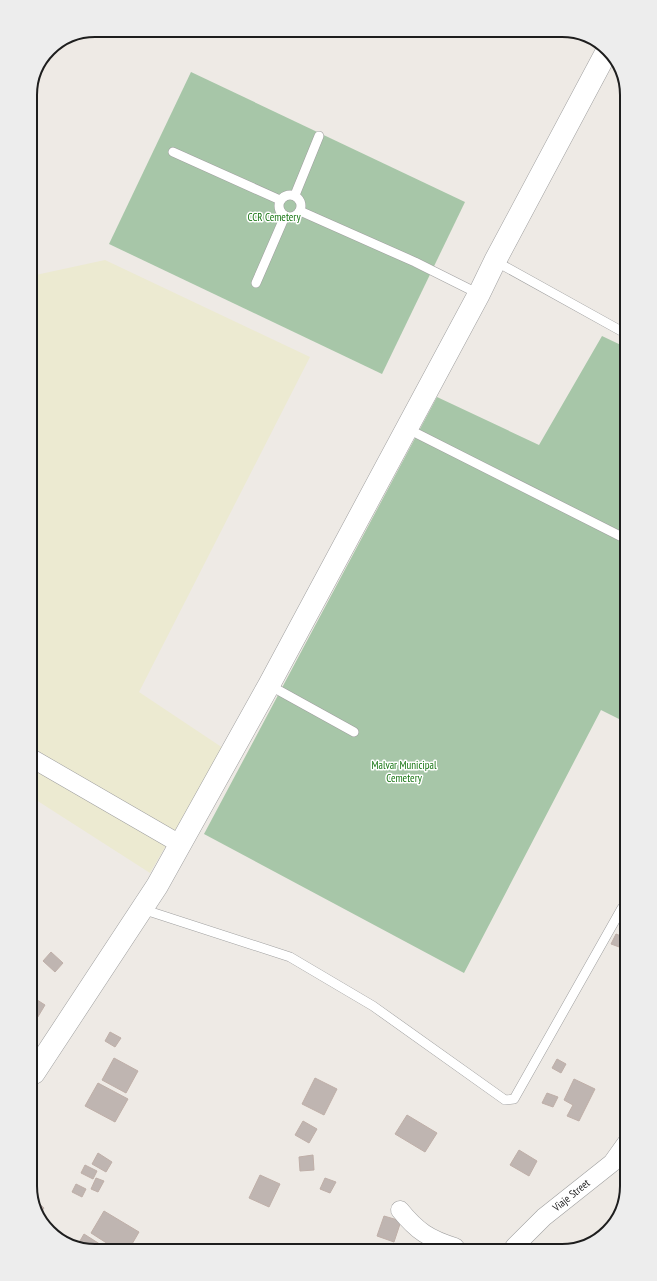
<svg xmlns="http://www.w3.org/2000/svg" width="657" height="1281" font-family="'PT Sans Narrow',sans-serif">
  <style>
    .farmland { fill: #ecead1 }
    .cemetery { fill: #a7c6a8 }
    .building { fill: #bfb5b1; stroke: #bfafa8 }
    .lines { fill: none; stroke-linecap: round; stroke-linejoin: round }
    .service-casing { stroke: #9f9f9f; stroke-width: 10 }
    .minor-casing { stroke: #9f9f9f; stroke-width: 19 }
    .tertiary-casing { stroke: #9f9f9f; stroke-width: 23 }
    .service { stroke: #fff; stroke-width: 9 }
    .minor { stroke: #fff; stroke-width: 18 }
    .tertiary { stroke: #fff; stroke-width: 22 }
    .labels { text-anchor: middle; stroke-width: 3; stroke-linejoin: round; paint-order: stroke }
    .park-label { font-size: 11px; fill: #177513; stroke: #fff }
    .street-label { font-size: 11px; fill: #1e1e1e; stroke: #fff }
    .rim { fill: none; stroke: #1e1e1e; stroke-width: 2 }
  </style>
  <rect width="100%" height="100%" fill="#eeeae5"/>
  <path class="farmland" d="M105,260l205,97 -171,335 84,56 -73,125 -117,-75 -2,-522z"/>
  <g class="cemetery">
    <path d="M191,72l274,130 -83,172 -273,-130z"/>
    <path d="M602,336l21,10 2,376 -24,-12 -137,263 -260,-139 233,-437 102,48z"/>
  </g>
  <g class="building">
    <path d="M616,934l10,4 -4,10 -11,-4z"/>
    <path d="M51,952l12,11 -8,9 -12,-11z"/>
    <path d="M34,998l11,7 -9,15 -2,-1z"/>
    <path d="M110,1032l11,6 -6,9 -10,-6z"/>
    <path d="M114,1058l24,13 -12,22 -24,-13z"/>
    <path d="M557,1059l9,5 -5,9 -9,-5z"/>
    <path d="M315,1078l22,11 -13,26 -22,-11z"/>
    <path d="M574,1079l21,10 -16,32 -12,-5 6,-11 -9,-5z"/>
    <path d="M98,1083l30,16 -13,23 -30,-16z"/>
    <path d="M547,1093l11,4 -5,10 -11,-4z"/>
    <path d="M407,1115l30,18 -12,19 -30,-18z"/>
    <path d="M303,1121l14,8 -8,14 -14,-8z"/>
    <path d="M519,1150l18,11 -8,15 -19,-11z"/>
    <path d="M98,1153l14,9 -6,10 -14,-8z"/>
    <path d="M313,1155l1,15 -14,1 -1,-14z"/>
    <path d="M85,1165l12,6 -4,8 -12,-6z"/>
    <path d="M260,1175l20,9 -11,23 -20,-9z"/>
    <path d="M96,1178l8,3 -6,11 -7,-3z"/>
    <path d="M325,1178l11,4 -6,11 -10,-4z"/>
    <path d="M76,1184l10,5 -4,8 -10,-5z"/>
    <path d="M35,1200l9,8 -5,7 -4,-5z"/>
    <path d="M104,1211l35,21 -11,19h-9l-28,-18z"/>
    <path d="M384,1216l17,5 -7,21 -17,-6z"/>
    <path d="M84,1234l22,14 -2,3h-13l-14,-5z"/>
  </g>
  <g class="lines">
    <defs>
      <g id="service">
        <path d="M173,152l107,48"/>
        <circle cx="290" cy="206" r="11"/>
        <path d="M295,195l24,-59"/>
        <path d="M300,211l115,51 64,32"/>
        <path d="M495,261l128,71"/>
        <path d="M256,283l29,-67"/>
        <path d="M406,428l218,110"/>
        <path d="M269,685l85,47"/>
        <path d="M142,909l148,48 83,49 132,94 9,-1 108,-191"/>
      </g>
      <g id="minor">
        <path d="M33,759l147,85"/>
        <path d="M400,1210c17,21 29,29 55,37"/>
        <path d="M514,1247l30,-30 68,-54 15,-21"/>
      </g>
      <path id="tertiary" d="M34,1073l123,-187 112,-201 210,-391 16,-33 112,-210"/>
    </defs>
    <use href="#service" class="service-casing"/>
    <use href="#minor" class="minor-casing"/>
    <use href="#tertiary" class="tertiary-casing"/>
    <use href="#service" class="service"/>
    <use href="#minor" class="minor"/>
    <use href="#tertiary" class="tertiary"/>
  </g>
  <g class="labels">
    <g class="park-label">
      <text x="274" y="221">CCR Cemetery</text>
      <text x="404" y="769">Malvar Municipal<tspan x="404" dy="13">Cemetery</tspan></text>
    </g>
    <g class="street-label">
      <text transform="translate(571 1195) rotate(-39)" y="4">Viaje Street</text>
    </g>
  </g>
  <path d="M0 0H657V1281H0ZM95 37H562A58 58 0 0 1 620 95V1186A58 58 0 0 1 562 1244H95A58 58 0 0 1 37 1186V95A58 58 0 0 1 95 37Z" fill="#ededed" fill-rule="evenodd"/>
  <path class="rim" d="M95 37H562A58 58 0 0 1 620 95V1186A58 58 0 0 1 562 1244H95A58 58 0 0 1 37 1186V95A58 58 0 0 1 95 37Z"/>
</svg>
